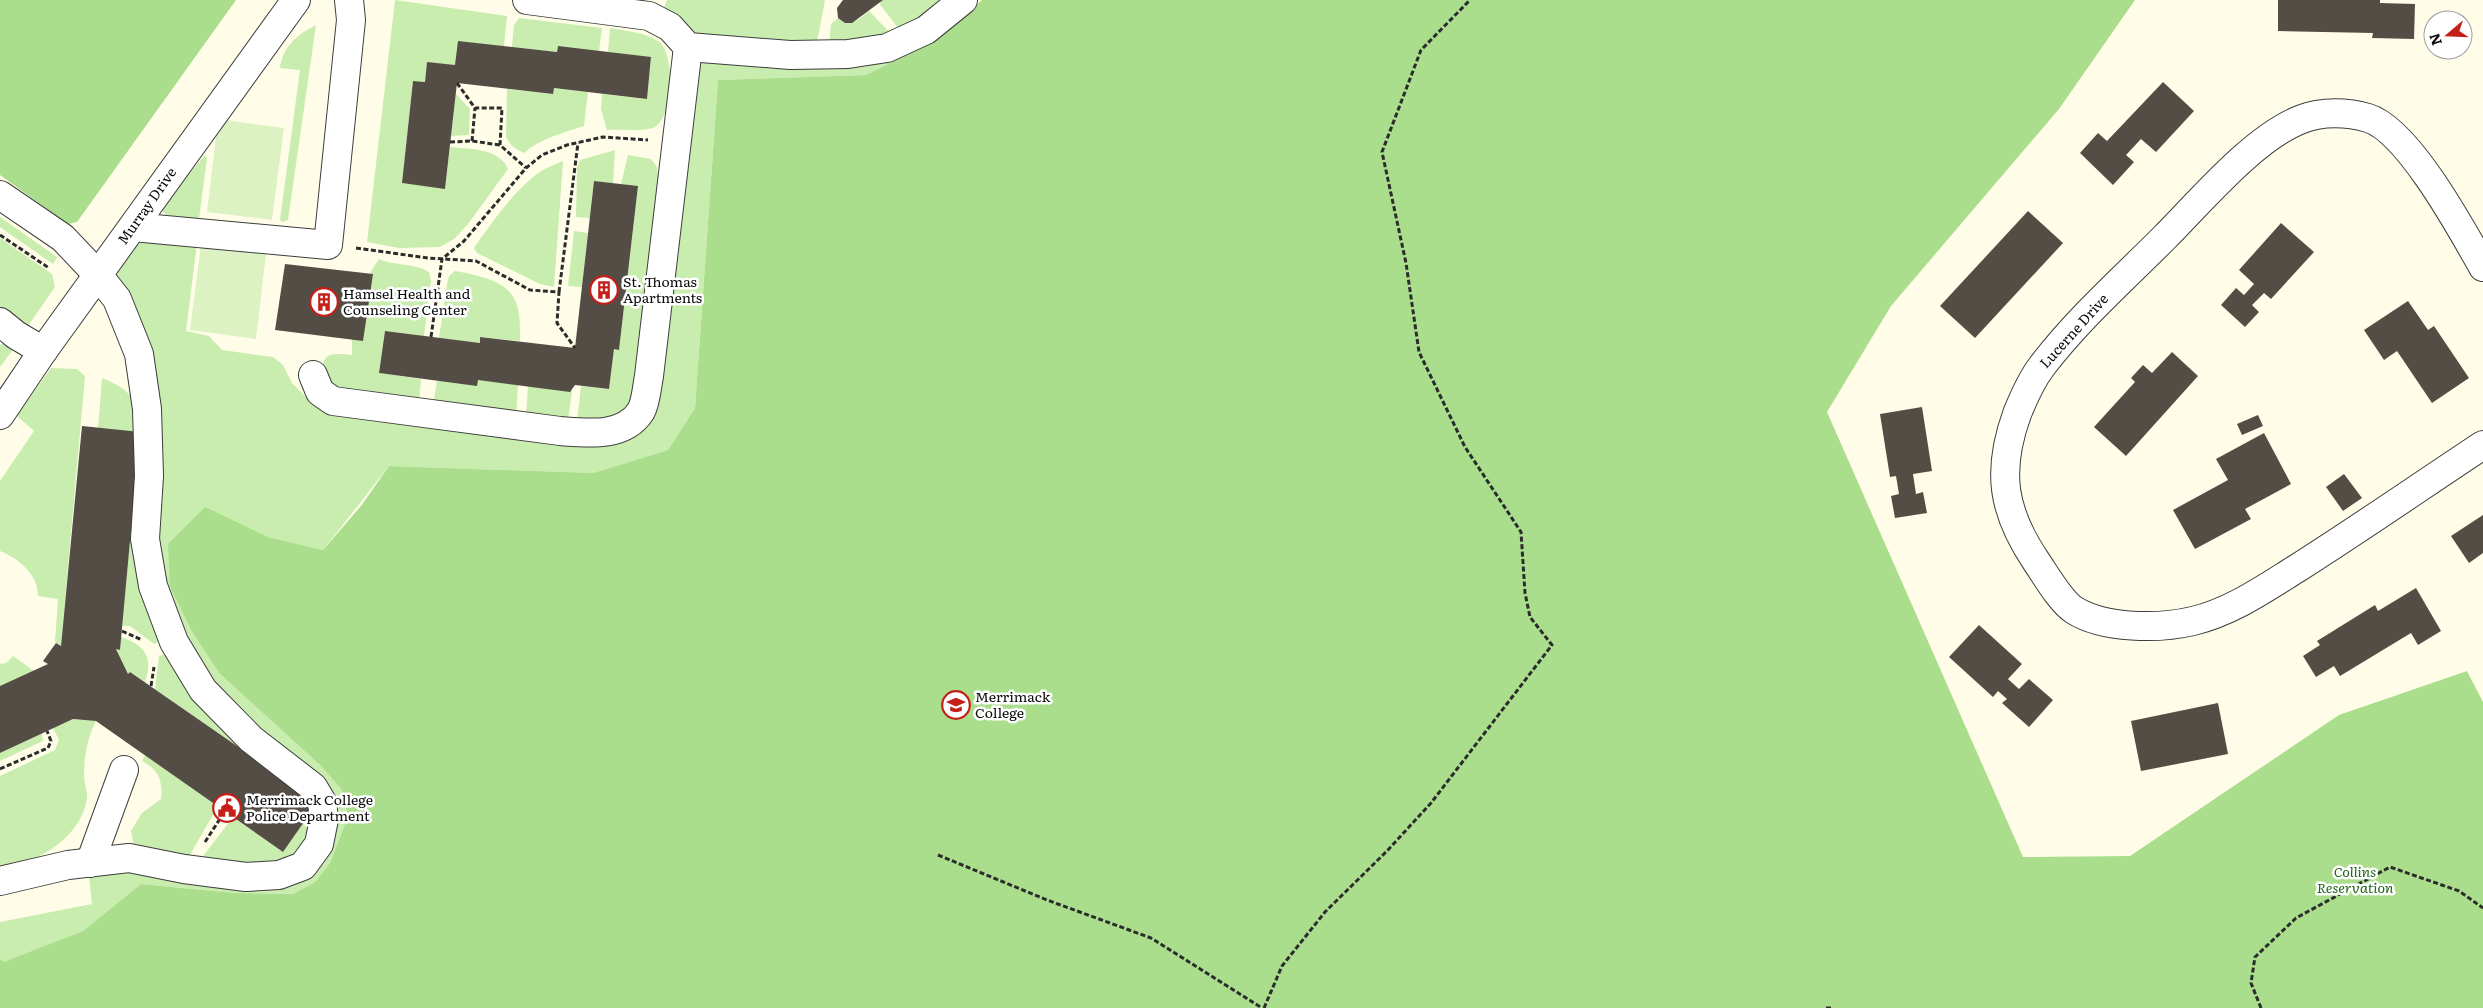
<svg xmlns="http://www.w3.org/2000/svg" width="2483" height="1008" font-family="Literata,serif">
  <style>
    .green { fill: #c9ecaf }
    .forest { fill: #aade8d }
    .pitch { fill: #ddf2c2 }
    .building { fill: #544d46 }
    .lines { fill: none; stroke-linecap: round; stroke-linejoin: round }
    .minor-casing { stroke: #3d3d3d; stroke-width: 30 }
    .path { stroke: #2c2c2c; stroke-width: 3; stroke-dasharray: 5 2.5; stroke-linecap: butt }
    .minor { stroke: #fff; stroke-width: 28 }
    .labels { text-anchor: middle; stroke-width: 5; stroke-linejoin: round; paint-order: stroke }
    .street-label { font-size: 14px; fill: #0a0a0a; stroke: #fff }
    .poi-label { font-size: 14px; fill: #0a0a0a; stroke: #fff; text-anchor: start }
    .park-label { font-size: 14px; font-style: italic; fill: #206617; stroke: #fff }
  </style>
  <rect width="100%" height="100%" fill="#fffde8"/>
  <g class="green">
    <path d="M395,0l112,16 -3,30 -49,19 -28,-2 -2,19 -12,-1 -11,102 43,5 5,-41c20,2 49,1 58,22l-40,55 -14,15 -14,8 -41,1 -32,-6z"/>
    <path d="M667,0h158l-8,42 -106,-1 -24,-10 -13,-9 -10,-14z"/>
    <path d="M883,0h63l-45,32 -22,-29z"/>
    <path d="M973,0h5l-48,43 -64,32 -148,5 -23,328 -27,42 -75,23 -204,-7 -66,84 -55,-13 -63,-29 -35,79 21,43 28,43 101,92 21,24 7,27 -18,47 -15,19 -22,12 -58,-1 -94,-9 -58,47 -79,32 -4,-4v-37l92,-18 -3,-28 40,-4 154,14 50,-51 -141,-178 -37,-101 4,-107 -47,-166 20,-35 13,-8 52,3 -11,88 23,5 13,14 51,7 10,8 9,18 14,14 22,12 288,34 22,-9 8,-11 51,-362 14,-3 88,11 66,-2 29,-12z"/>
    <path d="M869,11l23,24 -63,11 2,-22 7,-6c12,11 21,1 31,-7z"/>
    <path d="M519,18l83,10 -3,23 -41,-4 -1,5 -45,-5 2,-22z"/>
    <path d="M316,25l-28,195 -6,2 -2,-2 20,-150 -20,-2c3,-22 17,-33 36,-43z"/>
    <path d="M610,28c15,3 34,4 48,13 18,12 16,79 -5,87 -13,4 -32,1 -46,2l-6,-21 1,-15 45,5 4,-41 -43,-6z"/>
    <path d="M554,88l34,4 -4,34c-21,7 -43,12 -60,27 -9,-4 -15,-8 -18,-17l1,-47 45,5z"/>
    <path d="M456,94l14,15 -1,26 -18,1z"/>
    <path d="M615,150l-2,34 -19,-3 -4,37 -14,-1 1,-49 3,-8z"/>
    <path d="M205,155l2,3 -8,61 -33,-4 -4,-5 1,-5z"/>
    <path d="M628,155l23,4 6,8 2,16 -26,214c-19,26 -25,23 -56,25l4,-36 28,3 5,-40 5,1 19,-163 -17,-3z"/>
    <path d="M563,161l-9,126 -14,-3 -63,-31 -3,-5c15,-22 47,-67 71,-79 5,-3 12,-5 18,-8z"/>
    <path d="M0,217l57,40 -4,7 -53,-37z"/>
    <path d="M574,231l14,2 -6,54 -14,-1z"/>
    <path d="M0,238l52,36 3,13 -27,39 -4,1 -24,-16z"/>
    <path d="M379,259c16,7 36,4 50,13l2,9 -7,55 -39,-5 -6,42 42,6 -2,25 -80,-12 -17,-20c1,-22 12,-18 30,-17v-16l21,-65 -3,-1z"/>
    <path d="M455,271c17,3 46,8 57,24 9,12 8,32 8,46l-39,-4 -1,6 -41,-5 8,-54 2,-8z"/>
    <path d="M7,342l8,5 -15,20v-22z"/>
    <path d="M51,368l26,1 8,7 -24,270 -6,-4 3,-43 -20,-3c0,-22 -19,-37 -38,-45v-70l34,-50 -17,-15z"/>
    <path d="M102,378c37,15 33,25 40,61l-44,-11z"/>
    <path d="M437,380h41l40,5 -2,32 -83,-12z"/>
    <path d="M528,386l44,4 -4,31 -42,-4z"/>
    <path d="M138,453l27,186 -11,5 -24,-18h-8z"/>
    <path d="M121,637c24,8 33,21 24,45l-15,-10 -2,2 -12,-25h4z"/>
    <path d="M171,652l97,116 -113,-79 4,-33z"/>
    <path d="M13,656l21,15 -34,15v-22l6,-1z"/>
    <path d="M73,719l23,2c-9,18 -12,35 -12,55 0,8 4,16 3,23 -8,43 -51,61 -87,73v-96l55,-26 4,-10 -6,-12z"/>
    <path d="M42,733l1,8 -43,20v-8z"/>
    <path d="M145,755l73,51 -31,54 -52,-9 -4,-20 11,-18 19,-14c2,-18 -2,-29 -19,-38z"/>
    <path d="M313,809l1,24 -25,28 -18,6 -74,-3 36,-47 50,35z"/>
  </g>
  <g class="forest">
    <path d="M0,0h236l-159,222 -9,2 -68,-49z"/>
    <path d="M982,0h1153l-76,109 -168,197 -64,106 196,445 107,-1 209,-141 128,-44 16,31v306h-2483v-49l4,3 79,-31 58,-47 94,9 58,1 22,-12 15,-19 18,-47 -7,-27 -21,-24 -101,-92 -28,-43 -21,-43 -2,-43 37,-37 63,30 55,13 38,-44 28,-40 204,7 75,-23 27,-42 23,-328 148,-5 64,-32z"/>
  </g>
  <g class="pitch">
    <path d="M218,119l66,9 -12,92 -65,-8z"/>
    <path d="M202,237l65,9 -11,93 -66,-9z"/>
  </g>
  <g class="building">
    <path d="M843,0h40l-31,23h-7l-7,-5 -1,-10z"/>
    <path d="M2278,0h102v3l35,1 -1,35 -42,-1 1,-5 -95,-2z"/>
    <path d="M458,41l99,11 1,-6 93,11 -4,42 -93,-11 -1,6 -96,-11 -12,106 -43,-6 11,-102 12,1 2,-20 28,3z"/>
    <path d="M2163,82l31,29 -38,41 -15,-13 -15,16 8,7 -21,23 -33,-32 18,-20 9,8z"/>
    <path d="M594,181l44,5 -19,164 -5,-1 -5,40 -34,-4 -5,7 -92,-12 -1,6 -98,-13 6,-42 95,12v-6l95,11z"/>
    <path d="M2028,211l35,32 -88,95 -35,-32z"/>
    <path d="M2281,223l33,29 -43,47 -7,-6 -12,12 7,7 -14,15 -24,-22 15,-17 8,7 10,-11 -15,-14z"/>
    <path d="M285,264l88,10 -10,67 -88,-11z"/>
    <path d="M2408,301l20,29 6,-4 35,52 -37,25 -35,-52 -13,9 -20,-30z"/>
    <path d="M2172,352l26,24 -72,80 -32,-29 41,-45 -4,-4 12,-13 9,8z"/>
    <path d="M1922,407l10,64 -19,3 3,20 7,-2 4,21 -32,5 -4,-22 8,-2 -3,-18 -6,1 -10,-63z"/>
    <path d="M2258,415l5,11 -21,9 -5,-11z"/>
    <path d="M82,426l58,6 -20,218 -4,-1 12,25 2,-2 188,130 -35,50 -187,-131 -23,-2 -73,34v-67l48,-22 -5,-3 13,-18 5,3z"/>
    <path d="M2264,433l27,51 -46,25 6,10 -56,30 -22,-39 55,-30 -12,-21z"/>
    <path d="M2344,474l18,24 -19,13 -17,-24z"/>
    <path d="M2483,515v38l-14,10 -18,-27z"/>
    <path d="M2416,588l25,43 -23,14 -7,-12 -71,43 -6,-10 -18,11 -13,-21 17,-11 -3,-4 58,-36 3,6z"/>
    <path d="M1979,625l43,39 -14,15 11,10 10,-10 24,21 -24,27 -27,-24 5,-4 -9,-8 -5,6 -44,-40z"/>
    <path d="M2218,703l10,51 -87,17 -10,-50z"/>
  </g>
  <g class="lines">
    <defs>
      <g id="minor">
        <path d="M527,0l122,16 21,11 18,20 102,8 58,-1 39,-6 39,-18 37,-30"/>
        <path d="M0,195l63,43 35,37 19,24 22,55 8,55 2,67 -4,63 8,47 21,56 29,48 48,49 62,48 9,15 2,17 -5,25 -16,22 -24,9 -33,2 -62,-8 -55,-11 -61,7 -68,16"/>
        <path d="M133,227l195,18 23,-225 -2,-20"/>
        <path d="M2483,267c-21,-37 -75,-137 -115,-149 -20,-6 -46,-7 -66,1 -48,18 -102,83 -138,119 -42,42 -86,81 -122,128 -10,13 -19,33 -25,48 -21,58 -14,98 19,147 9,13 25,41 38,49 30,19 85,19 119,11 38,-9 71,-32 103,-52 63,-40 125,-83 187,-124"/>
        <path d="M0,322l16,13 27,16"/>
        <path d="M313,375l7,17 13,9 227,30c27,2 64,7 81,-20 5,-9 6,-25 8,-35l39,-329"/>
        <path d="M0,415l43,-64 253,-351"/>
        <path d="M90,863l34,-93"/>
      </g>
    </defs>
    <use href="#minor" class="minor-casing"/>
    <g class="path">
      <path d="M457,83l18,25h27l-2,37 26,23"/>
      <path d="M472,141l3,-33"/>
      <path d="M450,142l22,-1 28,4"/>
      <path d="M0,235l49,33"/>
      <path d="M356,248l72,10 48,3 54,29 29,2 -2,31 18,25"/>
      <path d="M559,292l19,-149"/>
      <path d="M431,337l11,-78 22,-18 62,-73 16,-13 25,-10 36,-8 45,3"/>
      <path d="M122,631l20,9"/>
      <path d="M151,686l3,-19"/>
      <path d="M0,769l48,-21 3,-7 -4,-10"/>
      <path d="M205,842l20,-31"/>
      <path d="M938,855l109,45 104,38 111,70"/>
      <path d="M1264,1008l18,-42 43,-54 62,-61 44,-48 121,-158 -22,-28 -5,-24 -4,-61 -56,-85 -46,-95 -13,-89 -24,-111 39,-102 49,-50"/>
      <path d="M1826,1008h6"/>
      <path d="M2261,1008l-10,-25 4,-26 41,-39 94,-51 69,24 24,17"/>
    </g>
    <use href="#minor" class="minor"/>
  </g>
  <defs>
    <symbol id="building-ring" viewBox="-11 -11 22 22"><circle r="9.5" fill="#fff" stroke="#c42019" stroke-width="1.5"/><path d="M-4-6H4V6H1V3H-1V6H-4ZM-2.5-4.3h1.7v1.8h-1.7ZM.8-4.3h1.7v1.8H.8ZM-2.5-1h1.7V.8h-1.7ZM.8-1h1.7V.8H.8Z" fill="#c42019"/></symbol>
    <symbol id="university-ring" viewBox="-11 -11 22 22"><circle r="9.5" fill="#fff" stroke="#c42019" stroke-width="1.5"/><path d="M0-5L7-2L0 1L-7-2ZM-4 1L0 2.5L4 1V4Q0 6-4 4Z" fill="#c42019"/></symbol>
    <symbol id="civic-ring" viewBox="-11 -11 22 22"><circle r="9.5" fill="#fff" stroke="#c42019" stroke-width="1.5"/><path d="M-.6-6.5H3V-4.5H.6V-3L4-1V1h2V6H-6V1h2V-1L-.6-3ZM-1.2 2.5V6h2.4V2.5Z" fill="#c42019"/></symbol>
  </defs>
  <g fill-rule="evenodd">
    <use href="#building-ring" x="588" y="274" width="32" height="32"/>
    <use href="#building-ring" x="308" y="286" width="32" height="32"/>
    <use href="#university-ring" x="940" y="689" width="32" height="32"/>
    <use href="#civic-ring" x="211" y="792" width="32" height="32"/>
  </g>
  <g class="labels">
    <g class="street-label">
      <text transform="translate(147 206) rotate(-55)" y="5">Murray Drive</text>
      <text transform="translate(2074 331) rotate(-48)" y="5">Lucerne Drive</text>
    </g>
    <g class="poi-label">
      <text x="623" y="287">St. Thomas<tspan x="623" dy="16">Apartments</tspan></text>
      <text x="343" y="299">Hamsel Health and<tspan x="343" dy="16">Counseling Center</tspan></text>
      <text x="975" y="702">Merrimack<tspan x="975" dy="16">College</tspan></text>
      <text x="246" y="805">Merrimack College<tspan x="246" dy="16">Police Department</tspan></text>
    </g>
    <g class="park-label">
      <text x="2355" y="877">Collins<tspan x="2355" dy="16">Reservation</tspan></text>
    </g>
  </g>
  <g transform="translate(2448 35) rotate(251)"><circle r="24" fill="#ffffff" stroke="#9d9d9d"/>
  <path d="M0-4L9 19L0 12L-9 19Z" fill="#c42019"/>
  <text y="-8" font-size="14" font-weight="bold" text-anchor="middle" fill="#0a0a0a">N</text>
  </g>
</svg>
